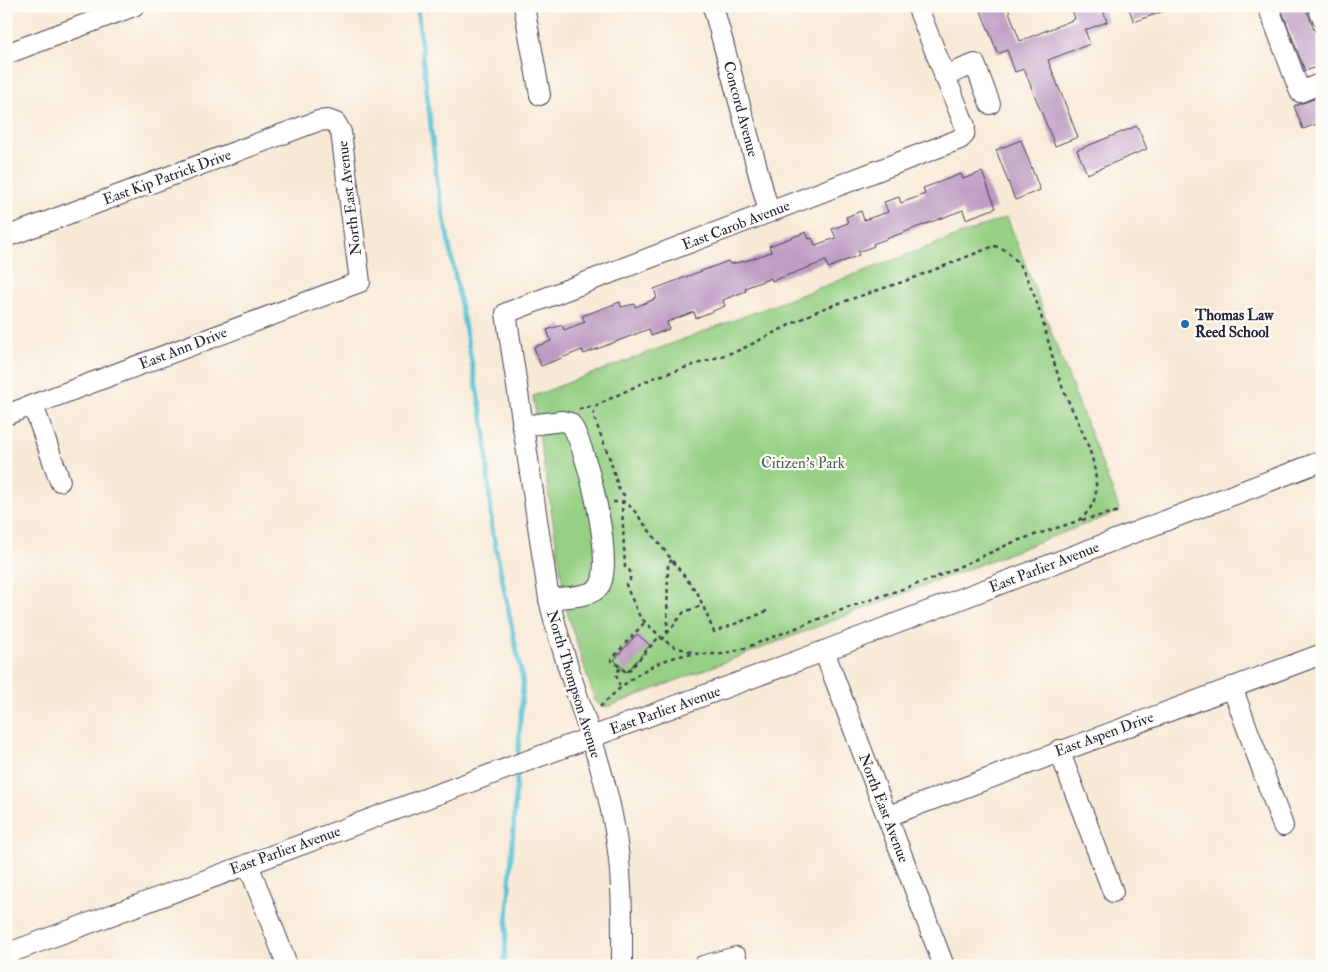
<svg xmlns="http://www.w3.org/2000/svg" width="1328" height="972" font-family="'IM FELL Double Pica',serif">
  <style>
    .green { fill: #96d084; stroke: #5c7960 }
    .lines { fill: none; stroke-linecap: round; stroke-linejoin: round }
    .stream { stroke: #57c1d3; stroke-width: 4.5 }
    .building { fill: #bd9bc3 }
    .minor-casing { stroke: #424052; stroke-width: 22 }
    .path { stroke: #424052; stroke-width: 2.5; stroke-dasharray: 4 4; stroke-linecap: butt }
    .minor { stroke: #fff; stroke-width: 20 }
    .poi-dot { fill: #1f6fb2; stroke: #fdfcf7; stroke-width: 2 }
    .labels { text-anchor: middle; stroke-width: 4.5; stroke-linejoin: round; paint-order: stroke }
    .street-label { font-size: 15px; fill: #22223b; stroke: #fdfcf7 }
    .poi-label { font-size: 15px; font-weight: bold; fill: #22223b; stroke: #fdfcf7; text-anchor: start }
    .park-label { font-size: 15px; fill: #4b5f55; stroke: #fdfcf7 }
  </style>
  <rect width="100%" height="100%" fill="#fdfcf7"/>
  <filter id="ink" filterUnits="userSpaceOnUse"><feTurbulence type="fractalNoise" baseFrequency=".02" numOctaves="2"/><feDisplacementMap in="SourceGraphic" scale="10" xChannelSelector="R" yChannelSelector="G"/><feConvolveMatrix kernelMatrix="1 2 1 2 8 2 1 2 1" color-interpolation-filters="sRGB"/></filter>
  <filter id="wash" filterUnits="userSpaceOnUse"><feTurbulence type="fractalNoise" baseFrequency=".0096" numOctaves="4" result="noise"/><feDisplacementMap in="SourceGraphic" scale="20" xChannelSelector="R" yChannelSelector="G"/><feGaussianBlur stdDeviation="1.12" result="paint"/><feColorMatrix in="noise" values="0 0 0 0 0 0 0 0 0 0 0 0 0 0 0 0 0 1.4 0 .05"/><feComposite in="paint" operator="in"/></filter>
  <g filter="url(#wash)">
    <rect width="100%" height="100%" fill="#f8e9d6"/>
    <path class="green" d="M1007,217l113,294 -513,196 -11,-4 -28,-87 -35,-220z"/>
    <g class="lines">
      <g class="stream">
        <path d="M417,6l20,175 48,251 7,97 31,153 -5,73"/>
        <path d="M504,966l13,-191"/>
      </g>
    </g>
    <g id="blocks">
      <g class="building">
        <path d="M979,6h28l13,35 55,-22 -4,-13h31l5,16 -22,8 5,14 -42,16 30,77 -23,9 -31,-77 -9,3 -8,-22 -9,4z"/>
        <path d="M1128,6h44v2l-38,14z"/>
        <path d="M1294,6h11l17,44v15l-17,6 -23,-60z"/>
        <path d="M1322,96v26l-19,7 -9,-23z"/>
        <path d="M1137,126l10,23 -60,25 -10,-24z"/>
        <path d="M1021,140l19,50 -25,10 -19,-50z"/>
        <path d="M982,172l14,36 -30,11 -3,-9 -90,34 1,2 -16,6 1,3 -31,13 -2,-7 -54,20 -1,-3 -26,10 1,3 -23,9 2,6 -29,12 -2,-6 -27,10 2,7 -18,7 -2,-7 -65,25 -2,-4 -41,16 -7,-19 17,-6 -4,-11 15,-5 2,5 21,-8 -3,-6 38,-14 1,5 14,-3v3l22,-9 -3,-9 74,-28 2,3 19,-4 22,-8 -2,-6 37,-14 3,7 3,-1 3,7 21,-7 -4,-9 16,-6 -2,-6 15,-6 3,9 24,-8 -4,-10 15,-5 2,6 24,-9 -2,-6 38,-14 2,5z"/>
        <path d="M637,634l13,11 -23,27 -13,-12z"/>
      </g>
    </g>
  </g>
  <g filter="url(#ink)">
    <use href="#blocks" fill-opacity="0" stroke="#424052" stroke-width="1"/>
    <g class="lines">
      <defs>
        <g id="minor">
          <path d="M524,6l16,89"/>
          <path d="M713,6l56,206"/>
          <path d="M1268,6l32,86 22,-9"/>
          <path d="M1318,6l4,11"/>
          <path d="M6,54l128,-48"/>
          <path d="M944,76l31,-12 15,40"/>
          <path d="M6,237l312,-116 10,-1 8,3 5,9 19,150 -354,133"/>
          <path d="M33,405l27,76"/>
          <path d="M522,426l40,-5 8,2c16,20 48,150 27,166 -11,9 -35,8 -48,10"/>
          <path d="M824,651l120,315"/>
          <path d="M1232,687l51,139"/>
          <path d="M1059,750l54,142"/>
          <path d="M888,816l434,-162"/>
          <path d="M248,864l37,95"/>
          <path d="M6,954l818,-303 498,-190"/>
          <path d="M622,966c0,-47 1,-95 -8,-141 -14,-77 -48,-150 -65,-226l-43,-286 454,-174 4,-4 1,-9 -48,-120"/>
          <path d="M703,966l33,-9"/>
        </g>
      </defs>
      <use href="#minor" class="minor-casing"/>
      <g class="path">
        <path d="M994,246c12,2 19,10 26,20 21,34 27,78 40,115 12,33 36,68 36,104 1,15 -6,27 -18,36l-62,20 -84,38 -80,27 -107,42 -23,6h-24l-23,-7 -10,-6 -25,-24 -13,-29 -1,-4 4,-4v-9l-5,-3 -3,-62 2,-11 -5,-5 -9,-31 -17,-44 4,-10 56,-27 87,-28 79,-40 92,-31z"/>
        <path d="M579,409l16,-3"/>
        <path d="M613,502h12l7,6 66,86 16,38 49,-19 6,-4"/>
        <path d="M1082,520l38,-9"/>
        <path d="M644,623l-33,37 16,13 32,-36"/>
        <path d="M667,633l1,-70 4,-3"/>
        <path d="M662,640l22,-28 19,-7"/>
        <path d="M620,668l-4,6 4,13"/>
        <path d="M600,707c26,-26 55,-50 94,-53"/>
      </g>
      <use href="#minor" class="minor"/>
    </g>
  </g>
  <circle class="poi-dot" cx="1185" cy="324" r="5"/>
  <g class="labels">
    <g class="street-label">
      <text transform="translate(741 109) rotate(75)" y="5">Concord Avenue</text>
      <text transform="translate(167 177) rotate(-20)" y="5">East Kip Patrick Drive</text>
      <text transform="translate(349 198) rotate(-97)" y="5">North East Avenue</text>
      <text transform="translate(736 225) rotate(-21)" y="5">East Carob Avenue</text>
      <text transform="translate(183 348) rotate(-21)" y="5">East Ann Drive</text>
      <text transform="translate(1044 567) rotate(-21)" y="5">East Parlier Avenue</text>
      <text transform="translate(574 684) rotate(73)" y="5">North Thompson Avenue</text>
      <text transform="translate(665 710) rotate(-20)" y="5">East Parlier Avenue</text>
      <text transform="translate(1104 734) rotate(-20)" y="5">East Aspen Drive</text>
      <text transform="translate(884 808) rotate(69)" y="5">North East Avenue</text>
      <text transform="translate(285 850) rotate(-20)" y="5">East Parlier Avenue</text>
    </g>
    <g class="poi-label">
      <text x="1195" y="320">Thomas Law<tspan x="1195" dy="17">Reed School</tspan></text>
    </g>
    <g class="park-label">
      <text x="803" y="468">Citizen's Park</text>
    </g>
  </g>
  <rect width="1328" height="972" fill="none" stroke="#fdfcf7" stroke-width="25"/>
</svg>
